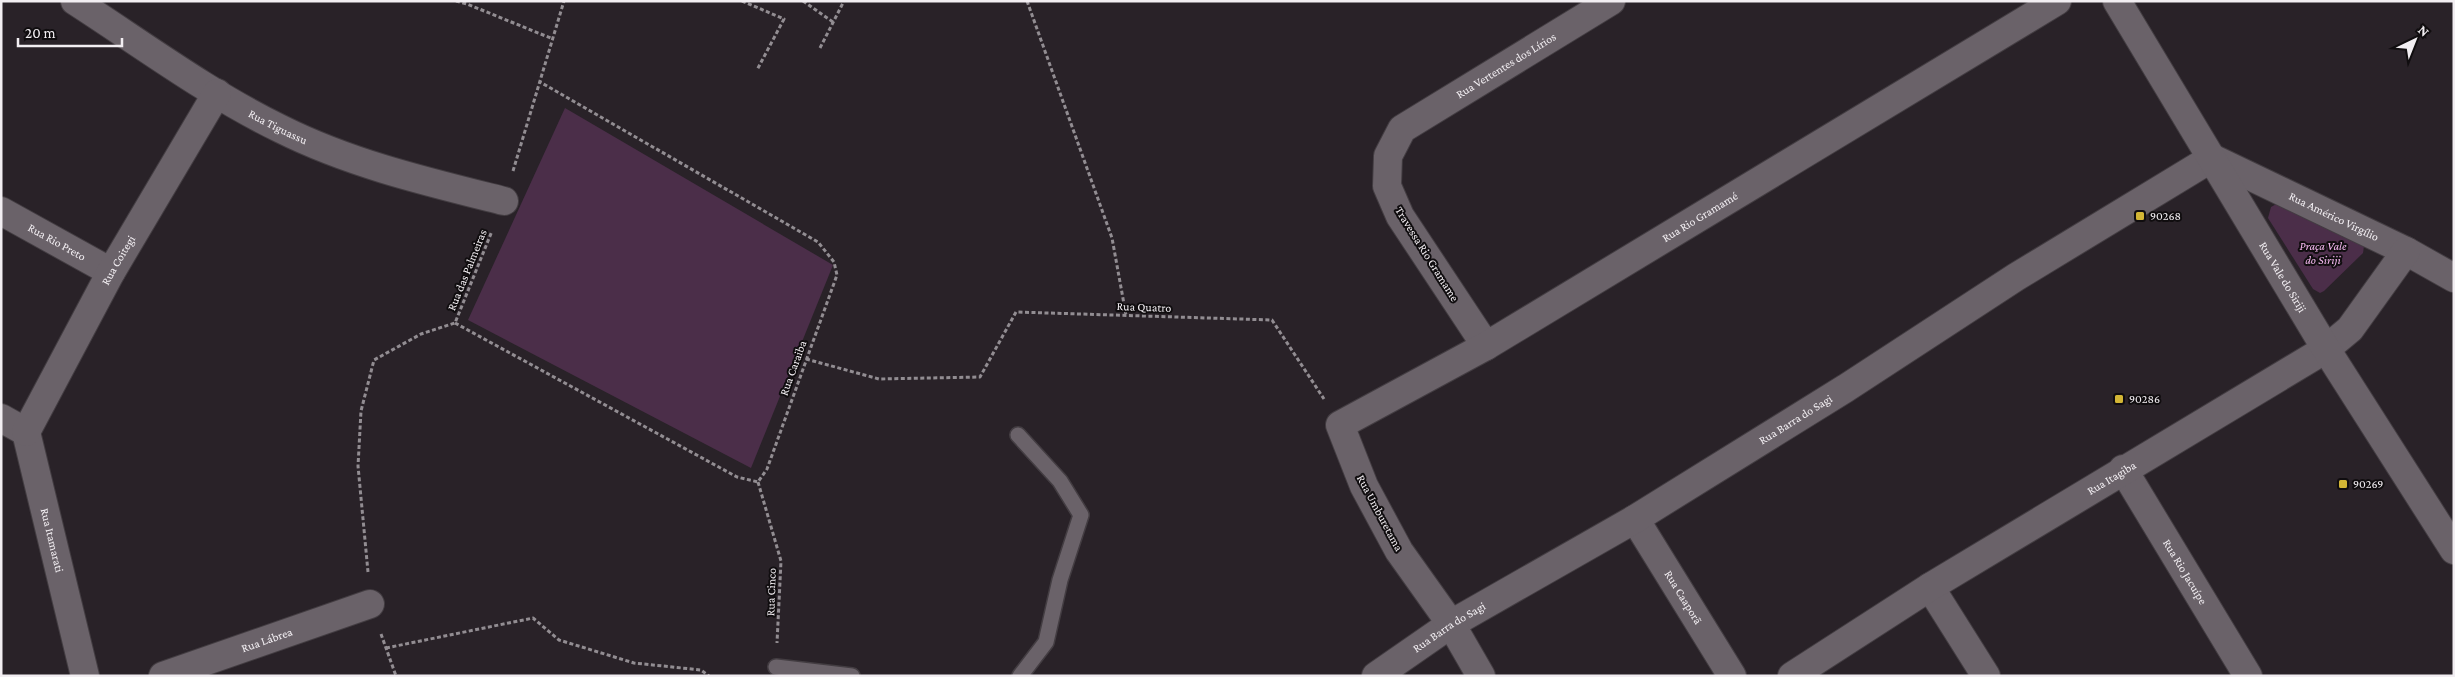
<svg xmlns="http://www.w3.org/2000/svg" width="2455" height="677" font-family="'Crimson Pro',serif">
  <style>
    .green { fill: #4b2e49 }
    .lines { fill: none; stroke-linecap: round; stroke-linejoin: round }
    .service-casing { stroke: #433d42; stroke-width: 18 }
    .minor-casing { stroke: #433d42; stroke-width: 30 }
    .tertiary-casing { stroke: #433d42; stroke-width: 30 }
    .path { stroke: #928d92; stroke-width: 3; stroke-dasharray: 4 2.5; stroke-linecap: butt }
    .service { stroke: #6a6269; stroke-width: 15 }
    .minor { stroke: #6a6269; stroke-width: 28 }
    .tertiary { stroke: #6a6269; stroke-width: 28 }
    .poi-dot { fill: #d3b635; stroke: #100d0f; stroke-width: 2 }
    .labels { text-anchor: middle; stroke-width: 4; stroke-linejoin: round; paint-order: stroke }
    .street-label { font-size: 12px; fill: #f2eef2; stroke: #100d0f }
    .poi-label { font-size: 12px; fill: #f2eef2; stroke: #100d0f; text-anchor: start }
    .park-label { font-size: 12px; font-style: italic; fill: #f7baf2; stroke: #100d0f }
  </style>
  <rect width="100%" height="100%" fill="#292228"/>
  <g class="green">
    <path d="M565,108l268,157 -82,203 -283,-148z"/>
    <path d="M2280,202l84,44 -1,7 -39,38 -4,2 -7,-4 -45,-71 3,-11z"/>
  </g>
  <g class="lines">
    <defs>
      <g id="service">
        <path d="M1018,435l42,46 21,34 -21,65 -14,62 -26,34"/>
        <path d="M776,667l76,9"/>
      </g>
      <g id="minor">
        <path id="s1" d="M75,1c68,44 134,93 206,128 70,35 147,53 223,72"/>
        <path id="s2" d="M1,211l110,61"/>
        <path id="s3" d="M1486,346l-86,-130 -13,-30 1,-30 14,-27 209,-128"/>
        <path id="s4" d="M1,418l25,14 59,244"/>
        <path id="s5" d="M26,432l85,-160 106,-179"/>
        <path id="s6" d="M2123,469l125,207"/>
        <path id="s7" d="M1635,519l97,157"/>
        <path d="M1930,587l56,89"/>
        <path id="s8" d="M163,676l207,-72"/>
        <path id="s9" d="M1376,676l75,-52 184,-105 211,-131 170,-111 196,-119 194,93 48,27"/>
        <path id="s10" d="M1481,676l-30,-52 -52,-73 -35,-65 -24,-61 146,-79 571,-345"/>
        <path id="s11" d="M1792,676l138,-89 396,-238 24,-20 56,-78"/>
      </g>
      <g id="tertiary">
        <path id="s12" d="M2117,1l209,348 128,201"/>
      </g>
    </defs>
    <use href="#service" class="service-casing"/>
    <use href="#minor" class="minor-casing"/>
    <use href="#tertiary" class="tertiary-casing"/>
    <g class="path">
      <path d="M456,1l11,3 86,35"/>
      <path d="M742,1l42,18 -27,51"/>
      <path d="M803,1l30,21"/>
      <path d="M1027,1l85,237 14,77"/>
      <path d="M820,48l24,-47"/>
      <path d="M513,171l51,-170"/>
      <path d="M455,323l282,154 21,5 9,-13 70,-194 -3,-13 -16,-20 -278,-160"/>
      <path d="M806,359l73,20 101,-2 36,-65 256,8 52,79"/>
      <path d="M758,482l23,79 -4,82"/>
      <path d="M368,572l-10,-106 3,-55 13,-51 47,-26 34,-11 37,-92"/>
      <path d="M381,634l15,42"/>
      <path d="M386,648l147,-30 26,22 75,23 67,7 8,6"/>
    </g>
    <use href="#service" class="service"/>
    <use href="#minor" class="minor"/>
    <use href="#tertiary" class="tertiary"/>
  </g>
  <g class="poi-dot">
    <rect x="2135" y="211" width="10" height="10" rx="2.5"/>
    <rect x="2114" y="394" width="10" height="10" rx="2.5"/>
    <rect x="2338" y="479" width="10" height="10" rx="2.5"/>
  </g>
  <g class="labels">
    <g class="street-label">
      <text dy="4" stroke="none"><textPath href="#s3" startOffset="371">Rua Vertentes dos Lírios</textPath></text>
      <text dy="4" stroke="none"><textPath href="#s1" startOffset="239">Rua Tiguassu</textPath></text>
      <text dy="4" stroke="none"><textPath href="#s10" startOffset="705">Rua Rio Gramamé</textPath></text>
      <text dy="4" stroke="none"><textPath href="#s9" startOffset="1119">Rua Américo Virgílio</textPath></text>
      <text dy="4" stroke="none"><textPath href="#s2" startOffset="64">Rua Rio Preto</textPath></text>
      <text transform="translate(1427 254) rotate(58)" y="4">Travessa Rio Gramame</text>
      <text dy="4" stroke="none"><textPath href="#s5" startOffset="195">Rua Coitegi</textPath></text>
      <text transform="translate(467 270) rotate(-68)" y="4">Rua das Palmeiras</text>
      <text dy="4" stroke="none"><textPath href="#s12" startOffset="322">Rua Vale do Siriji</textPath></text>
      <text transform="translate(1144 307) rotate(2)" y="4">Rua Quatro</text>
      <text transform="translate(793 368) rotate(-70)" y="4">Rua Caraiba</text>
      <text dy="4" stroke="none"><textPath href="#s9" startOffset="492">Rua Barra do Sagi</textPath></text>
      <text dy="4" stroke="none"><textPath href="#s11" startOffset="376">Rua Itagiba</textPath></text>
      <text transform="translate(1380 513) rotate(62)" y="4">Rua Umburetama</text>
      <text dy="4" stroke="none"><textPath href="#s4" startOffset="140">Rua Itamarati</textPath></text>
      <text dy="4" stroke="none"><textPath href="#s6" startOffset="120">Rua Rio Jacuípe</textPath></text>
      <text transform="translate(771 592) rotate(-88)" y="4">Rua Cinco</text>
      <text dy="4" stroke="none"><textPath href="#s7" startOffset="92">Rua Caaporã</textPath></text>
      <text dy="4" stroke="none"><textPath href="#s9" startOffset="88">Rua Barra do Sagi</textPath></text>
      <text dy="4" stroke="none"><textPath href="#s8" startOffset="110">Rua Lábrea</textPath></text>
    </g>
    <g class="poi-label">
      <text x="2150" y="220">90268</text>
      <text x="2129" y="403">90286</text>
      <text x="2353" y="488">90269</text>
    </g>
    <g class="park-label">
      <text x="2323" y="250">Praça Vale<tspan x="2323" dy="14">do Siriji</tspan></text>
    </g>
  </g>
  <rect width="2455" height="677" fill="none" stroke="#f2eef2" stroke-width="5"/>
  <g transform="translate(2415 40) rotate(43)" stroke="#100d0f" stroke-width="4" paint-order="stroke">
  <path d="M0-4L9 19L0 12L-9 19Z" fill="#f2eef2"/>
  <text y="-8" font-size="14" font-weight="bold" text-anchor="middle" fill="#f2eef2">N</text>
  </g>
  <path d="M18 38v8h104v-8" fill="none" stroke="#f2eef2" stroke-width="2.5"/>
  <text x="25" y="38" font-size="15" fill="#f2eef2" stroke="#100d0f" stroke-width="4" paint-order="stroke">20 m</text>
</svg>
